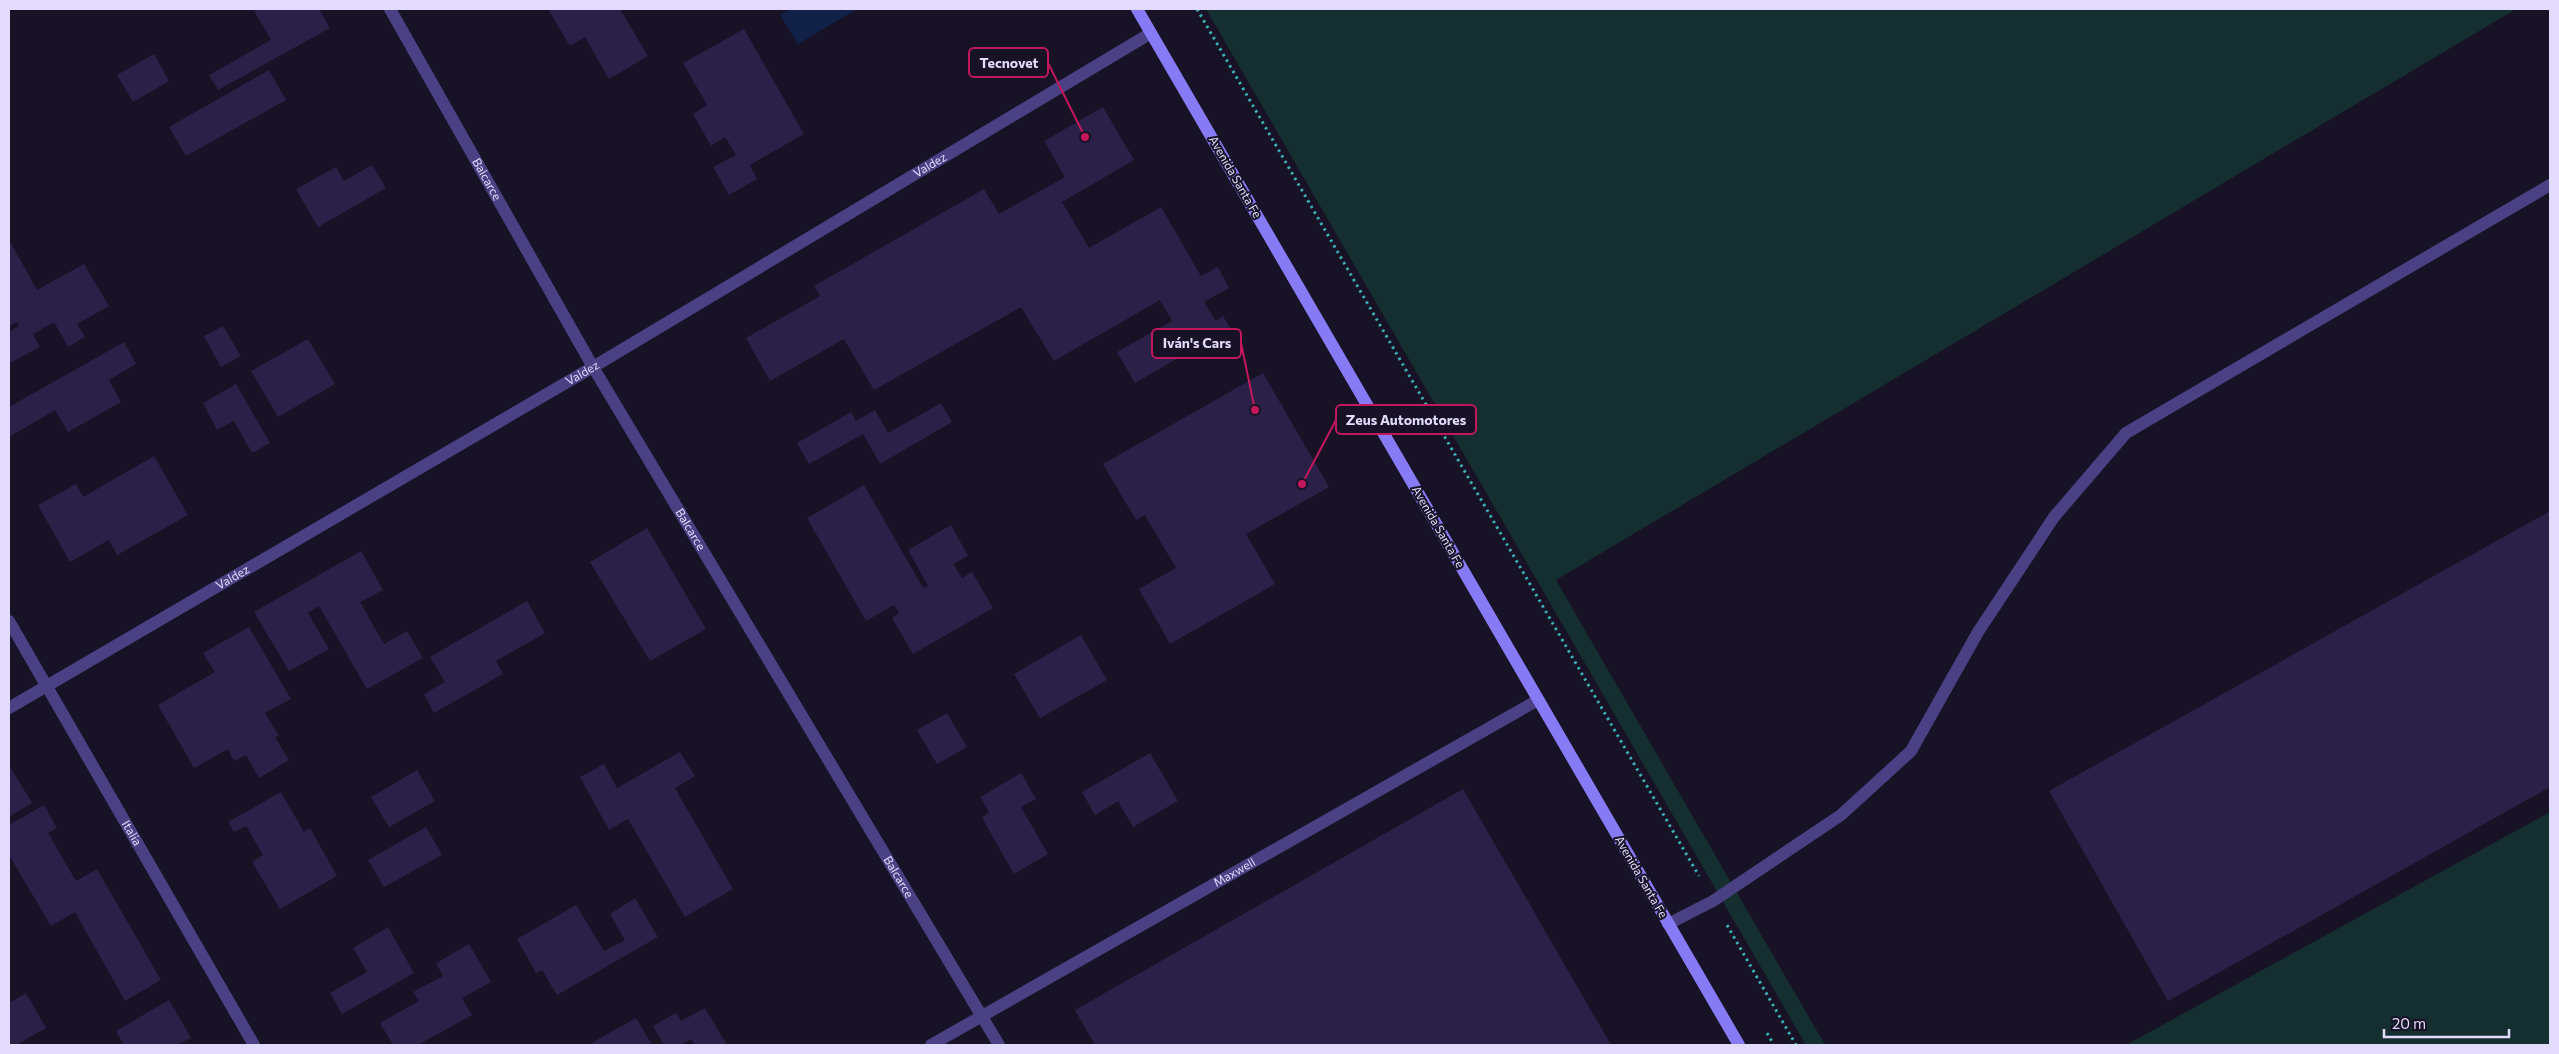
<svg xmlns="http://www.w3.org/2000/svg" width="2559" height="1054" font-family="Commissioner,sans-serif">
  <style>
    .green { fill: #152f31 }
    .water { fill: #112147 }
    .building { fill: #2b2047 }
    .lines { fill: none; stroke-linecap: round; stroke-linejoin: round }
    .path { stroke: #3aaeb1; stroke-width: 3; stroke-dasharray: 2.5 4; stroke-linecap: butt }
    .lane { stroke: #494183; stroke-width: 12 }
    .street { stroke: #494183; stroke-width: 12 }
    .secondary { stroke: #877af5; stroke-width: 12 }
    .labels { text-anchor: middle; stroke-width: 4; stroke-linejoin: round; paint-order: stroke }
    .street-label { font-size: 12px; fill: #e2dbfc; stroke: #181227 }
    .leader { fill: none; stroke: #c2185b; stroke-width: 2 }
    .callout-dot { fill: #c2185b; stroke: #181227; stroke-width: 2 }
    .callout { fill: #181227; stroke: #c2185b; stroke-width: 2 }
    .callout-label { font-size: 14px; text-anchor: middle; font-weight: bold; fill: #e2dbfc }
  </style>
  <rect width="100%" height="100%" fill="#181227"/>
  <g class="green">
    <path d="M1206,9h1310l-960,571 269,465h-19z"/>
    <path d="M2550,812v233h-424z"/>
  </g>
  <path class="water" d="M790,9h67l-59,35 -18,-29z"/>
  <g class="building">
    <path d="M253,9h66l11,19 -112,62 -9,-15 62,-35z"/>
    <path d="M548,9h72l28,47 -39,23 -24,-42 -15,9z"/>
    <path d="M744,29l60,105 -54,31 7,14 -28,16 -16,-28 23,-12 -11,-18 -14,9 -18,-32 14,-9 -24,-42z"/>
    <path d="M154,54l15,27 -36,21 -16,-27z"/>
    <path d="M269,70l17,30 -100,56 -17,-29z"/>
    <path d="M1103,107l31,53 -72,42 27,46 72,-41 40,69 17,-9 11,21 -25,14 12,19 7,-5 7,12 -95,55 -18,-31 55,-31 -12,-21 -106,61 -33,-54 -147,83 -30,-51 -74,42 -24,-43 74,-42 -6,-10 170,-97 15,25 66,-37 -21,-36z"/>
    <path d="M372,165l14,23 -68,39 -22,-38 40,-22 8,14z"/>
    <path d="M11,243l26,47 47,-26 25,42 -32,18 8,13 -17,10 -14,-25 -21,12 7,13 -30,16 -1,-31 10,-6 -2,-4 -8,4v-82z"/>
    <path d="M223,326l18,30 -20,11 -17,-31z"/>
    <path d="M308,339l27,45 -57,33 -27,-46z"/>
    <path d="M124,342l12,22 -27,16 12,22 -53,30 -13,-22 -46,27v-30z"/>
    <path d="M1263,373l66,114 -83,47 29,50 -105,60 -31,-55 37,-21 -31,-53 -9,5 -33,-56z"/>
    <path d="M236,384l34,59 -18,10 -18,-32 -17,9 -14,-27z"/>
    <path d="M941,403l11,19 -72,42 -17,-30 -54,30 -12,-21 54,-31 5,9 19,-11 13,23z"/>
    <path d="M154,456l34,59 -71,40 -8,-15 -39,22 -32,-57 38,-21 7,13z"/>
    <path d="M864,485l59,103 5,-2 -20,-36 43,-25 17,31 -15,8 9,14 10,-6 21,36 -80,46 -21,-36 7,-5 -5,-8 -28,16 -59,-103z"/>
    <path d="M2550,511v276l-382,214 -119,-210z"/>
    <path d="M647,528l59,101 -56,32 -60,-99z"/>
    <path d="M361,551l22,39 -23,12 24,42 23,-13 16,27 -56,31 -48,-83 -11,7 21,36 -40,22 -35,-59z"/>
    <path d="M527,601l18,32 -49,28 7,13 -69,39 -10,-19 21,-12 -15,-25z"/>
    <path d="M249,627l42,72 -26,14 14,23 -4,1 14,23 -30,18 -13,-23 -12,6 -6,-12 -34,19 -36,-63 57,-33 -12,-19z"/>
    <path d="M1081,635l26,45 -67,38 -26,-44z"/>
    <path d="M947,713l20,34 -30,17 -20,-34z"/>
    <path d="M680,752l15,24 -20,12 58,101 -48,28 -57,-98 -19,11 -29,-53 24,-13 13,24z"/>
    <path d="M1150,753l28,48 -45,26 -15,-26 -23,14 -13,-23z"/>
    <path d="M9,765l23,38 -23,14z"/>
    <path d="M417,770l18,31 -46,26 -18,-30z"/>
    <path d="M1021,773l15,26 -15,8 27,47 -34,20 -32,-56 7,-6 -9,-15z"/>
    <path d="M1463,789l148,256h-516l-20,-35z"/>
    <path d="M281,792l23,40 6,-4 27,48 -57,33 -28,-47 11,-7 -17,-29 -12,6 -6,-10z"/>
    <path d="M44,805l13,23 -9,5 28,48 21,-12 64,111 -36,21 -50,-89 -24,14 -42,-71v-30z"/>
    <path d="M426,827l16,28 -58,32 -16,-27z"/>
    <path d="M635,898l23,39 -101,58 -15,-25 -6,3 -19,-34 59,-34 28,46 21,-11 -15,-26z"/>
    <path d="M388,927l26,46 -72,41 -12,-21 37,-21 -14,-24z"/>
    <path d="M469,944l22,38 -29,16 10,17 -54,30h-25l-13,-22 39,-22 -6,-9 30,-16 -7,-13z"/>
    <path d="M26,993l20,35 -30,17h-7v-42z"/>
    <path d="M169,1000l22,38 -14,7h-53l-8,-14z"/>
    <path d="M705,1008l22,37h-32l-4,-6 -11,6h-16l-11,-19 23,-13 5,8z"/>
    <path d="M636,1018l16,27h-64z"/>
  </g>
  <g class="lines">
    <g class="path">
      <path d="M1197,9l502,867"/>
      <path d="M1727,925l69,120"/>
      <path d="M1767,1033l7,12"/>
    </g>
    <path class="lane" d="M1668,924l45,-23 128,-86 70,-64 67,-119 76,-115 72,-84 424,-248"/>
    <g class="street">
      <path id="s1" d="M390,9l203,358 406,678"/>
      <path id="s2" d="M9,621l245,424"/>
      <path id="s3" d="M9,708l584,-341 558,-334"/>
      <path id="s4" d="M931,1045l607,-345"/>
    </g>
    <path class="secondary" d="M1137,9l602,1036"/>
  </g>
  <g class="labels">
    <g class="street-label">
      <text dy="4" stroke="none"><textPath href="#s3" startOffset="1069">Valdez</textPath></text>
      <text transform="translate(1235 177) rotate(60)" y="4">Avenida Santa Fe</text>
      <text dy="4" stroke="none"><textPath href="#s1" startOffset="196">Balcarce</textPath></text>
      <text dy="4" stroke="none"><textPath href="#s3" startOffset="664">Valdez</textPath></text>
      <text transform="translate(1438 527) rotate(60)" y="4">Avenida Santa Fe</text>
      <text dy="4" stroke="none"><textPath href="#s1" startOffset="601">Balcarce</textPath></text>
      <text dy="4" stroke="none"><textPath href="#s3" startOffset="259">Valdez</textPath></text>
      <text dy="4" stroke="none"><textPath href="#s2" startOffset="245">Italia</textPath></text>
      <text dy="4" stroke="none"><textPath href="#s4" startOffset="349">Maxwell</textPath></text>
      <text dy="4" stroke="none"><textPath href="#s1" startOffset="1006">Balcarce</textPath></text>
      <text transform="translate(1641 877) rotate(60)" y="4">Avenida Santa Fe</text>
    </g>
  </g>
  <path class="leader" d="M1085 137L1048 63M1255 410L1241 343M1302 484L1336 420"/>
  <g class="callout-dot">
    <circle cx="1085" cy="137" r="5"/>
    <circle cx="1255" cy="410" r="5"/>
    <circle cx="1302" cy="484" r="5"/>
  </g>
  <g class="callout">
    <rect x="969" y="48" width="79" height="29" rx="5"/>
    <rect x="1152" y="329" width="89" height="29" rx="5"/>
    <rect x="1336" y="405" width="140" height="29" rx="5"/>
  </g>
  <g class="callout-label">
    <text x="1009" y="68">Tecnovet</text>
    <text x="1197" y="348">Iván's Cars</text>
    <text x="1406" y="425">Zeus Automotores</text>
  </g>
  <rect width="2559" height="1054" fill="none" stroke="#e2dbfc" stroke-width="20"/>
  <path d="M2384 1029v8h125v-8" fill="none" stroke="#e2dbfc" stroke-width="2.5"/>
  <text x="2392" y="1029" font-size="15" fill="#e2dbfc" stroke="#181227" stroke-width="4" paint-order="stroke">20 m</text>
</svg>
